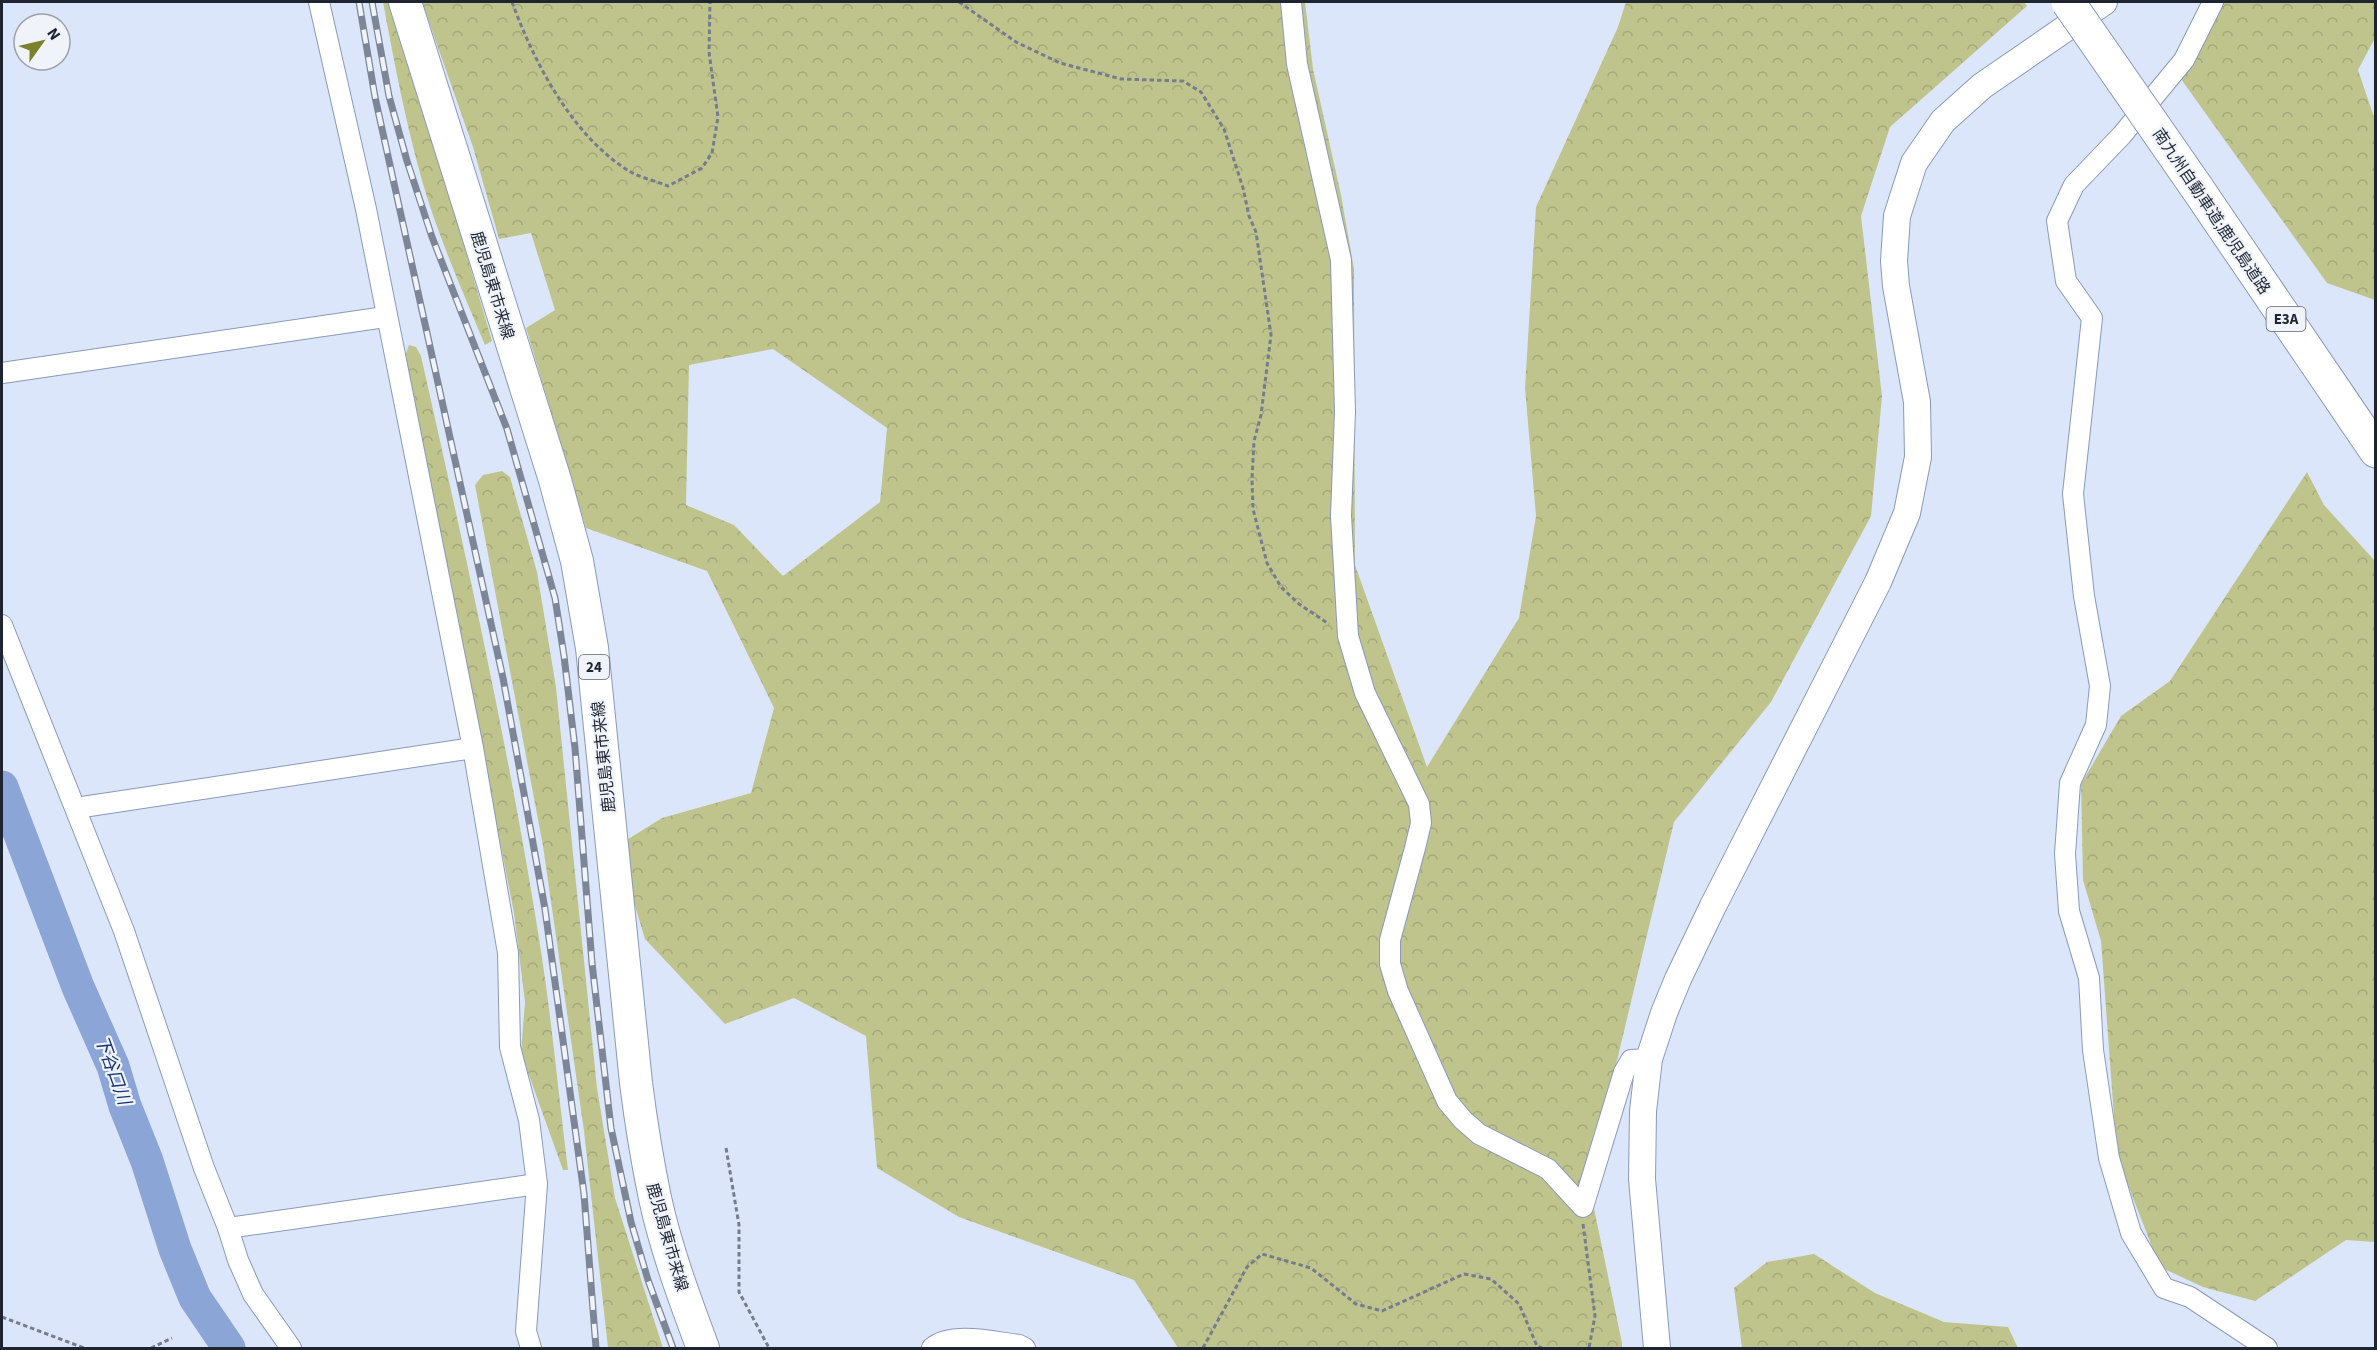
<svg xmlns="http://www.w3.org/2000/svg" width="2377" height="1350" font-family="'Source Sans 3','Noto Sans JP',sans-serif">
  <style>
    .forest { fill: url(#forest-crowns); fill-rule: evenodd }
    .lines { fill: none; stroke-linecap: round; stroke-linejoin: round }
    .river { stroke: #8ba5d6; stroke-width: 33 }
    .minor-casing { stroke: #899ab9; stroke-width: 22 }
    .tertiary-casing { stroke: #899ab9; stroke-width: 28 }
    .primary-casing { stroke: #899ab9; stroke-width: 34 }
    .motorway-casing { stroke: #899ab9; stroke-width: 35 }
    .path { stroke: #757d8d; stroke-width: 3; stroke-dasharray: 4.5 3; stroke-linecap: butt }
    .minor { stroke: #fff; stroke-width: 20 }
    .tertiary { stroke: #fff; stroke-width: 26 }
    .primary { stroke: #fff; stroke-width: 32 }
    .motorway { stroke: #fff; stroke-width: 33 }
    .rail-casing { stroke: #7d8696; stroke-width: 7 }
    .rail { stroke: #f0f3fa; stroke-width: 4.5; stroke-dasharray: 14; stroke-linecap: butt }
    .motorway-bridge-casing { stroke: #899ab9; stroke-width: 35; stroke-linecap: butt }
    .motorway-bridge { stroke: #fff; stroke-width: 33 }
    .labels { text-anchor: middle; stroke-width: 4.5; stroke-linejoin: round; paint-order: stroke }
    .shield { fill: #f0f3fa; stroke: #5d636d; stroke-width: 1.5 }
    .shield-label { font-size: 15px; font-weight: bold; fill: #1e2531 }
    .street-label { font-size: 16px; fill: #1e2531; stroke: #f0f3fa }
    .water-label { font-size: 18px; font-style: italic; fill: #193470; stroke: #f0f3fa }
  </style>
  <defs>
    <pattern id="forest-crowns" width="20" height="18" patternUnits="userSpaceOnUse" patternTransform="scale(1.5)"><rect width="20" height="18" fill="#bfc48d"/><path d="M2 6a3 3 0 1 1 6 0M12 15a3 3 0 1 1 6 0" fill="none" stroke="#a4a87a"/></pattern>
  </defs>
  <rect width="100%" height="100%" fill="#dce6fb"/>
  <g class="forest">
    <path d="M383,2h9l100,339 -7,4c-23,-55 -48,-111 -64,-168 -16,-58 -27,-116 -38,-175z"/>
    <path d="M422,2h883l8,67 28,126 13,74 1,296 72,202 92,-149 17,-102 -11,-128 11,-181 82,-180 8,-25h398l3,4 -137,121 -29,89 21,180 -11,120 -100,186 -97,120 -60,251 -22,126 30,144v5h-444l-44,-68 -175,-63 -82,-49 -11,-132 -72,-38 -69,26 -80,-85 -28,-93 45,-28 89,-25 23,-85 -67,-137 -121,-43 -60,-200 29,-18 -24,-77 -32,6 -26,-92zM773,349l114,79 -7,74 -97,74 -49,-51 -48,-20 3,-140z"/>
    <path d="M2220,2h155v36l-17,32 17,50v180l-48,-17 -146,-204z"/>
    <path d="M409,345l7,2 5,9c43,191 86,383 117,576 13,79 20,159 30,238h-5l-42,-117 4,-51 -11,-89 -109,-557z"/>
    <path d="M502,471l8,6 27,95 19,115 41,401 18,110 48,150h-55l-24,-217 -41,-285 -68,-361 8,-10z"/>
    <path d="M2307,472l17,33 51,56v681l-29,-2 -91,61 -52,-14 -43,-20 -43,-110 -16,-216 -18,-61 -2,-96 40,-68 49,-35z"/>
    <path d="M1814,1254l61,39 69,29 64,5 10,21h-276l-8,-60 33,-26z"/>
  </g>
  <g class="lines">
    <path class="river" d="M2,787l76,200 35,79 12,40 22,55 28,88 20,49 34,50"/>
    <defs>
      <g id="minor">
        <path d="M319,2l47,207 107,539 35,205 2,94 19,73 8,64 -11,147 5,17"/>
        <path d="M1291,2l6,62 44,196 4,152 -4,104 7,120 17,57 54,111 2,19 -6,25 -25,92v24l8,27 49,110 16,19 16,14 69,35 35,38 41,-135 7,-12 18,-1"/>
        <path d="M2213,2l-29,58 -62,75 -48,50 -17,36 9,60 26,37 -19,176 11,102 16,90 -4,39 -26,58 -5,71 4,57 20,67 4,72 16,108 22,75 33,55 26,9 77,51"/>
        <path d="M2,373l383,-56"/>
        <path d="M2,625l122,306 80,237 24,60 10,32 15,34 38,54"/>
        <path d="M76,808l397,-60"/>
        <path d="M228,1228l309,-44"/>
        <path d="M932,1348c19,-17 63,-6 87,-3l6,3"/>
      </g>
      <path id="tertiary" d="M1657,1348l-15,-169 1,-68 6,-52 15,-46 14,-34 35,-73 165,-324 29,-69 11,-56 -1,-55 -21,-116 -2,-25 3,-45 17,-53 29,-42 39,-35 122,-84"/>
      <path id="primary" d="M405,2l150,478 22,81 15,87 44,435c5,39 11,77 19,115 11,51 30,102 48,150"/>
      <path id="motorway" d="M2197,188l179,263"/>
    </defs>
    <use href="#minor" class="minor-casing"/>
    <use href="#tertiary" class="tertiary-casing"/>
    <use href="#primary" class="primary-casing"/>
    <use href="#motorway" class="motorway-casing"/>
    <g class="path">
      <path d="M512,2c22,60 60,134 117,169 12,7 27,10 39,15l34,-18 10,-15 6,-36 -9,-65 1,-50"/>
      <path d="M959,2l57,40 44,21 61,16 62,2 18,11 23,37 19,59 6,28 7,16 15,103 -10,80 -7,26 -2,38 1,30 14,54 14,24 18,17 30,20"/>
      <path d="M726,1148l13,77v67l30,56"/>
      <path d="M1583,1224l12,92 -6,32"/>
      <path d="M2,1317l82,31"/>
      <path d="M151,1348l21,-10"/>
      <path d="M1203,1348l44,-81 15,-13 49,14 45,36 26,7 82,-37 27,5 28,25 18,42 5,2"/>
    </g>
    <use href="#minor" class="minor"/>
    <use href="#tertiary" class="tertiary"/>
    <use href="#primary" class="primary"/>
    <use href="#motorway" class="motorway"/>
    <defs>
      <g id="rail">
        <path d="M359,2l16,95 128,581 42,231 39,285 12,154"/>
        <path d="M372,2l17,94 18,65 25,76 75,192 48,169 9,58 11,92 17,215 19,165 20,94 17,58 25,68"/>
      </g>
    </defs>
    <use href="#rail" class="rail-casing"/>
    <use href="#rail" class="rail"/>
    <defs>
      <path id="motorway-bridge" d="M2068,2l129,186"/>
    </defs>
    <use href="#motorway-bridge" class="motorway-bridge-casing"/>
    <use href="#motorway-bridge" class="motorway-bridge"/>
  </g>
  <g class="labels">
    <g class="shield">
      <rect x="2266.5" y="307" width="39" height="24" rx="4.5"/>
      <rect x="579" y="655" width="30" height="24" rx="4.5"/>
    </g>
    <g class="shield-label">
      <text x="2286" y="324">E3A</text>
      <text x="594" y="672">24</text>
    </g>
    <g class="street-label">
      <text transform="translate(2212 211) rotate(56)" y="6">南九州自動車道;鹿児島道路</text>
      <text transform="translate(493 285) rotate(73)" y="6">鹿児島東市来線</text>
      <text transform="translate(603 757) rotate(-96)" y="6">鹿児島東市来線</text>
      <text transform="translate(668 1237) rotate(74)" y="6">鹿児島東市来線</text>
    </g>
    <g class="water-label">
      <text transform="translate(113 1070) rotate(70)" y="6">下谷口川</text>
    </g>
  </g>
  <rect width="2377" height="1350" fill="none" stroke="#1e2531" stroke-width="6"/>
  <g transform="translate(42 42) rotate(56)"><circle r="28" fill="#f0f3fa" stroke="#9ca1aa" stroke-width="1.5"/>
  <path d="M0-4.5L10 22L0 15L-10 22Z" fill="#7b802a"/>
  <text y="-9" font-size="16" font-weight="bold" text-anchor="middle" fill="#1e2531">N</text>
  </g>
</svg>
